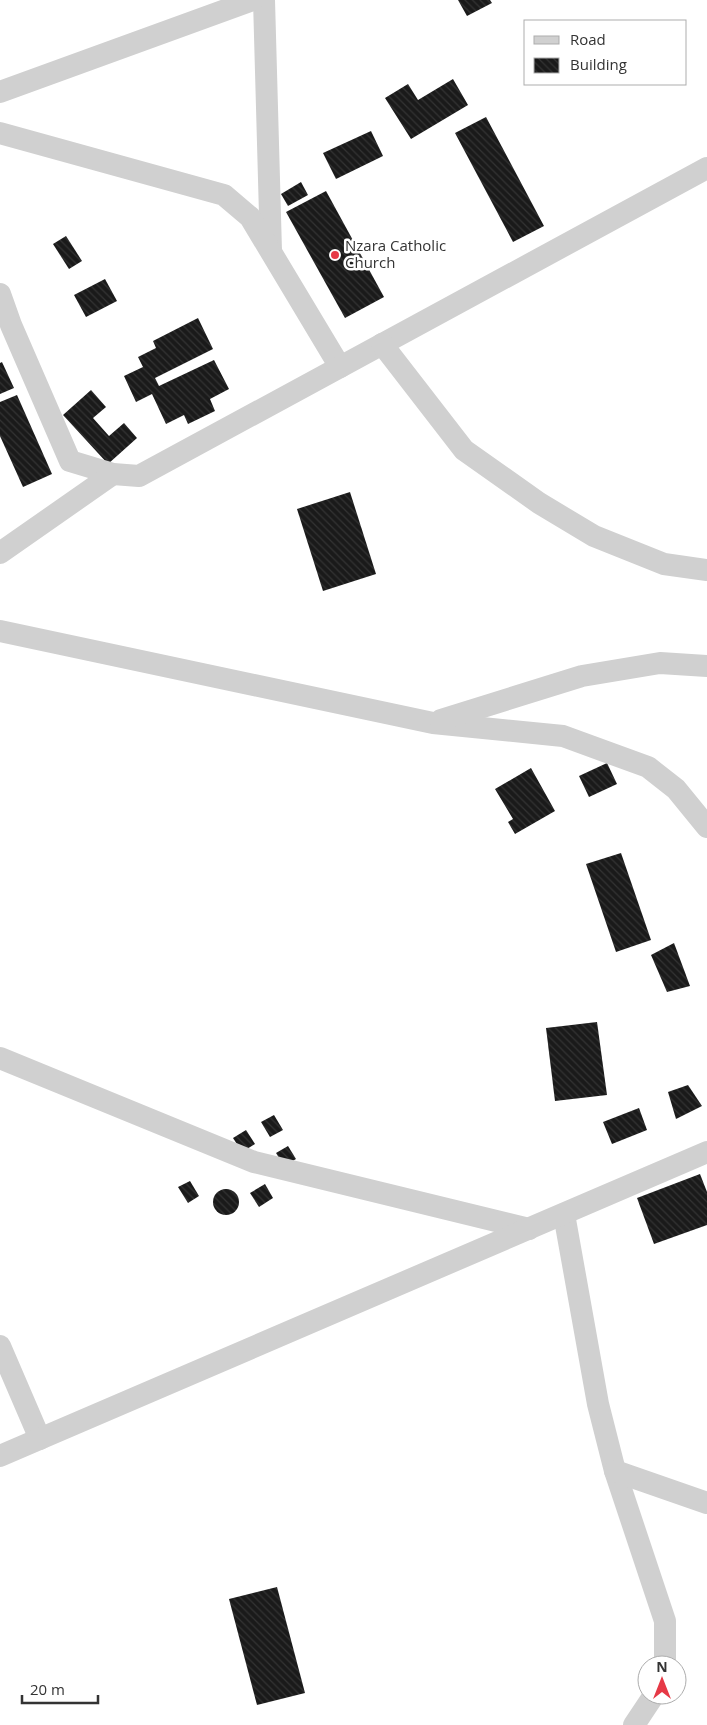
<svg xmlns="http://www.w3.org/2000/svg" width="707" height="1725" font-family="'Open Sans',sans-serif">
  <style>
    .building { fill: url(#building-back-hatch) }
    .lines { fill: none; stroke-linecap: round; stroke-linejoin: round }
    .street { stroke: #d0d0d0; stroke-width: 22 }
    .poi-dot { fill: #e63946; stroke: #fff; stroke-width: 2 }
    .labels { text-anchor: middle; stroke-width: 5; stroke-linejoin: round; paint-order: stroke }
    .poi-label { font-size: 15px; fill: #333; stroke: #fff; text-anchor: start }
  </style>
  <defs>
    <pattern id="building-back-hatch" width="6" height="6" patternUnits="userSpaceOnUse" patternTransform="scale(1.25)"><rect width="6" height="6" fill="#1a1a1a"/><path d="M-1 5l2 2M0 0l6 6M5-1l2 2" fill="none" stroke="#333"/></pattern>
  </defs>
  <rect width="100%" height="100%" fill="#fff"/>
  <g class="building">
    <path d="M458,0h32l2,3 -25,13z"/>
    <path d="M453,79l15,26 -57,34 -26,-41 23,-14 10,16z"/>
    <path d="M486,117l58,109 -31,16 -58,-109z"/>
    <path d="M371,131l12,25 -47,23 -13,-26z"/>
    <path d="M301,182l7,13 -20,11 -7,-12z"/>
    <path d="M326,191l58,106 -39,21 -59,-106z"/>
    <path d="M66,236l16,25 -13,8 -16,-25z"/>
    <path d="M105,279l12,22 -31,16 -12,-22z"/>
    <path d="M198,318l15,31 -58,29 4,8 55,-26 15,29 -19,10 5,12 -27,13 -4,-9 -18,9 -14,-30 -16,8 -12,-26 19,-9 -5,-10 18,-9 -3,-7z"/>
    <path d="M2,362l12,26 -14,6v-31z"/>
    <path d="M91,390l15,17 -13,11 16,18 15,-13 13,15 -29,26 -45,-49z"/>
    <path d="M17,395l35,79 -29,13 -23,-51v-34z"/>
    <path d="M350,492l26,82 -53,17 -26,-82z"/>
    <path d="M607,763l10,21 -28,13 -10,-21z"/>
    <path d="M531,768l24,43 -40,23 -7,-12 5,-3 -18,-30z"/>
    <path d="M621,853l30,87 -35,12 -30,-88z"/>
    <path d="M674,943l16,43 -23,6 -16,-37z"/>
    <path d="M597,1022l10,73 -52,6 -9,-73z"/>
    <path d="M688,1085l14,21 -26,13 -8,-27z"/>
    <path d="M639,1108l8,22 -35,14 -9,-22z"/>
    <path d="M274,1115l9,15 -13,7 -9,-15z"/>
    <path d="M246,1130l9,14 -13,8 -9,-14z"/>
    <path d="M288,1146l8,13 -12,7 -8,-13z"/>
    <path d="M700,1174l7,18v33l-53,19 -17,-46z"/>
    <path d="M190,1181l9,15 -11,7 -10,-16z"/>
    <path d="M265,1184l8,14 -14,9 -9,-14z"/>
    <circle cx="226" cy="1202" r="13"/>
    <path d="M277,1587l28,106 -48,12 -28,-106z"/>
  </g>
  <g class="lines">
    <g class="street">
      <path d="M264,0l7,251"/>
      <path d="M0,92l253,-92"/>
      <path d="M0,133l224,62 26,22 90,150"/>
      <path d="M0,294l11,31 59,136 43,13 26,2 568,-308"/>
      <path d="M382,344l82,106 75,53 55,33 70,28 43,6"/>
      <path d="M0,553l113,-79"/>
      <path d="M0,631l433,92 130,13 85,31 28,22 31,38"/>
      <path d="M441,720l141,-44 78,-13 47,3"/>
      <path d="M0,1058l254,104 275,67"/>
      <path d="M564,1214l34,190 17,67 50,150v44"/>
      <path d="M0,1346l40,93"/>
      <path d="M0,1456l707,-304"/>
      <path d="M615,1471l92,32"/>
      <path d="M634,1725l20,-30"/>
    </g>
  </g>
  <circle class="poi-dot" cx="335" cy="255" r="5"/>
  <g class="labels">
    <g class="poi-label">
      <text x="345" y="251">Nzara Catholic<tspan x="345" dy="17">Church</tspan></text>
    </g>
  </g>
  <rect x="524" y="20" width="162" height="65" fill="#ffffff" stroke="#adadad"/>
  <rect x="534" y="36" width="25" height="8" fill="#d0d0d0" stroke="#adadad"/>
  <text x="570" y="45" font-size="15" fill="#333333">Road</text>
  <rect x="534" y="58" width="25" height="15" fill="url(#building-back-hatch)" stroke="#adadad"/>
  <text x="570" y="70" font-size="15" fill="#333333">Building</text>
  <g transform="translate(662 1680)"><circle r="24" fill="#ffffff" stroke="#adadad"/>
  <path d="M0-4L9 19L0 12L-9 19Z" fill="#e63946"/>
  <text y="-8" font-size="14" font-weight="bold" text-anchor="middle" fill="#333333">N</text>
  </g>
  <path d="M22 1695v8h76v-8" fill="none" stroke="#333333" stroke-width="2.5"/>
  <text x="30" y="1695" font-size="15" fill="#333333" stroke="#ffffff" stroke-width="4" paint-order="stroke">20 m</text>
</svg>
